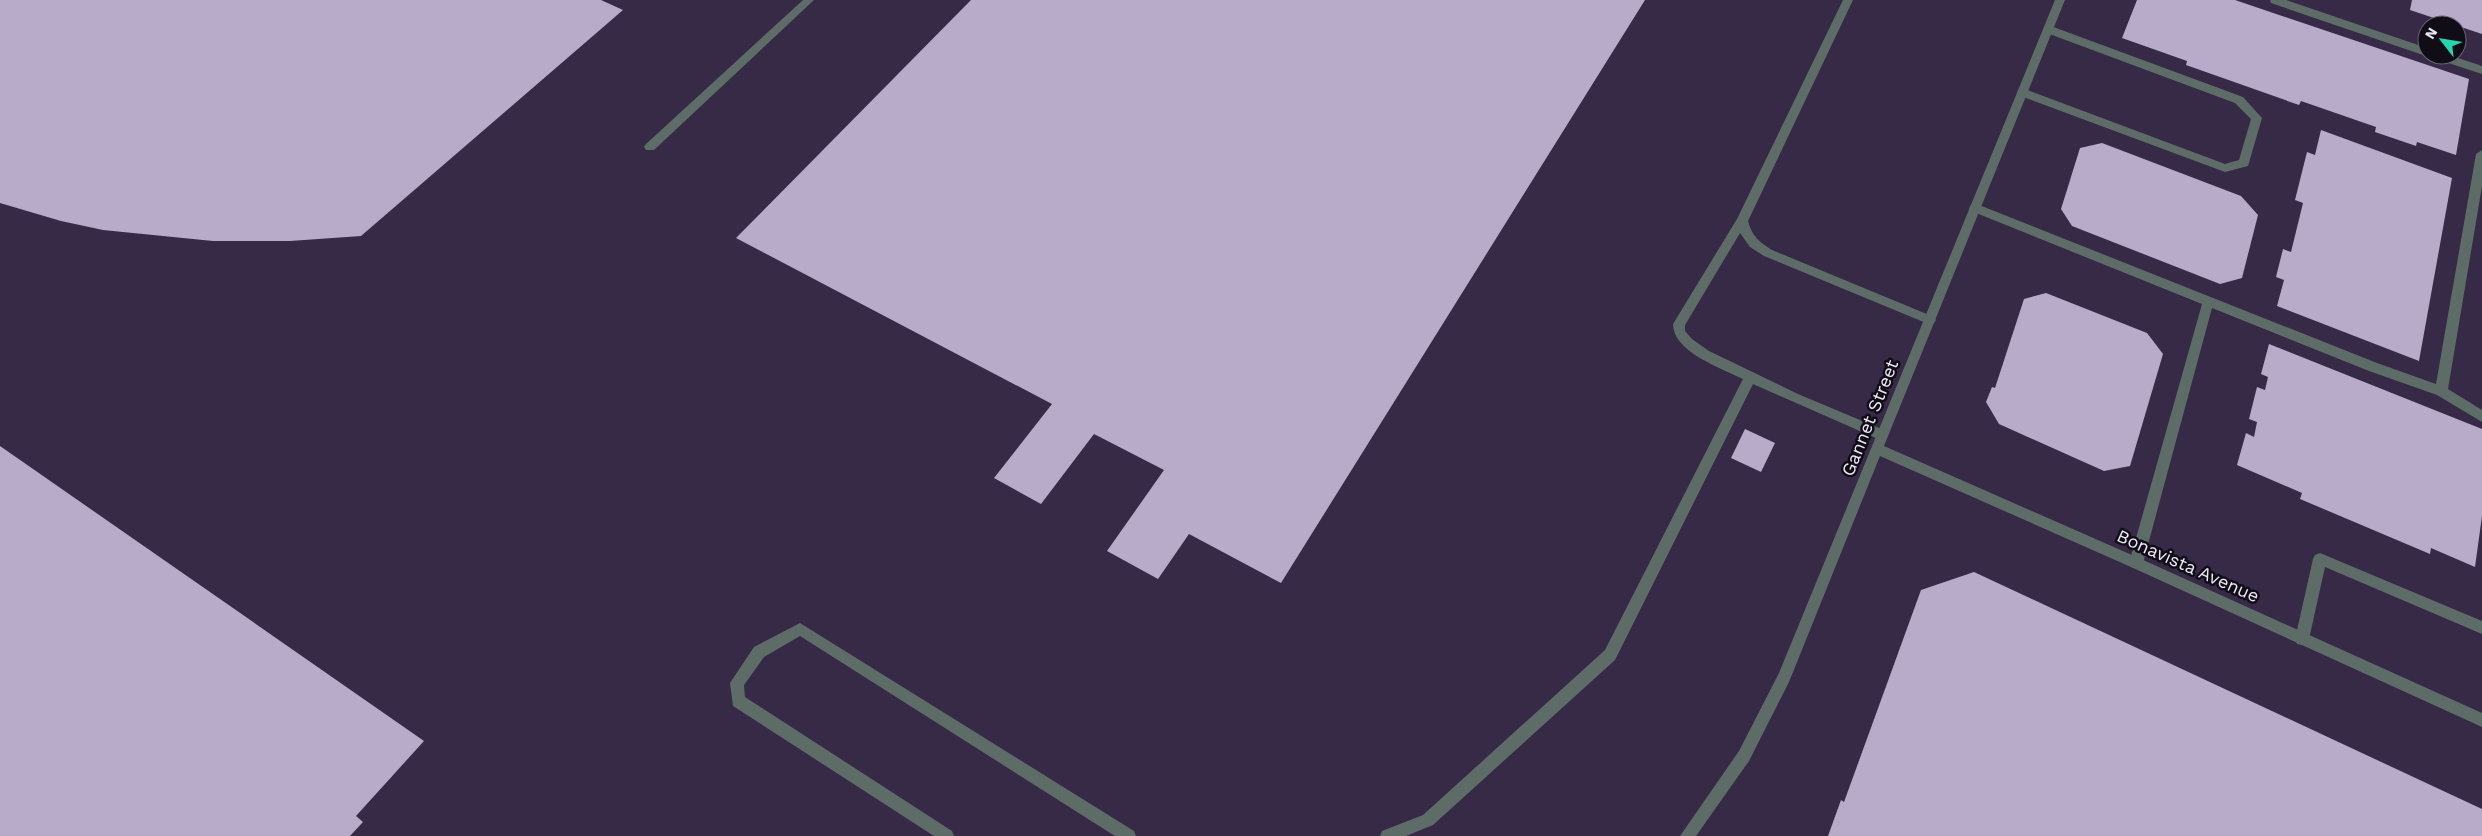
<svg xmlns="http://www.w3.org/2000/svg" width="2482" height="836" font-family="'Work Sans',sans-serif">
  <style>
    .built { fill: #372a47; fill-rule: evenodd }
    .building { fill: #b7abc9 }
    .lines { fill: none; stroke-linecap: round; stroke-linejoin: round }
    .lane { fill: #5d6c67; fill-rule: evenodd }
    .street { fill: #5d6c67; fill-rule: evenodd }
    .labels { text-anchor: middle; stroke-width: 5; stroke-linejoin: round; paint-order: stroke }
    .street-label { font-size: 18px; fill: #ede7f7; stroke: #110d17 }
  </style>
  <rect width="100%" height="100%" fill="#2b2138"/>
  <path class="built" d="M0,0h2482v836h-2482zM2427,25h30v30h-30z"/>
  <g class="building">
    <path d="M0,0h601l22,10 -262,226 -71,5h-77l-110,-11 -42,-9 -61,-18z"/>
    <path d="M971,0h674l-364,583 -92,-49 -31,45 -51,-28 57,-81 -70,-36 -53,70 -47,-26 58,-74 -316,-166z"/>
    <path d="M2137,0h98l234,79 -13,76 -39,-13 -1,4 -41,-14 1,-5 -75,-26 -2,4 -113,-40 1,-4 -65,-23z"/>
    <path d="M2412,0h70v34l-72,-24z"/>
    <path d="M2321,130l131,48 -33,183 -142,-55 7,-26 -8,-3 7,-28 8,3 12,-49 -8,-3 12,-48 8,3z"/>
    <path d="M2102,143l139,53 17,19 -16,63 -22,6 -148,-58 -11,-17 19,-61z"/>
    <path d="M2046,293l101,40 16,21 -33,112 -26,5 -105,-47 -13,-22 6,-15 3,1 29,-89z"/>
    <path d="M2269,344l213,85v87l-7,51 -44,-19 -1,6 -130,-55 2,-6 -65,-28 9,-32 8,4 3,-15 -8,-3 8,-32 8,3 3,-13 -7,-3z"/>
    <path d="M1745,429l30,14 -14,29 -30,-14z"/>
    <path d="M0,446l424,295 -68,75 7,6 -13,14h-350z"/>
    <path d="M1974,572l508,237v27h-654l13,-36 3,2 77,-212z"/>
  </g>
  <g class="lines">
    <g class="lane">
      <path d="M803,0h11l-160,150h-8l-2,-3 2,-3z"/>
      <path d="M1843,0h10l-105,221c4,15 11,21 24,29l162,67 2,3 -2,3h-8l-162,-67 -14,-9 -10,-14 -55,92v6l7,8 17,12 89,43 88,37 2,4 -2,4 -4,1 -4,-1 -125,-55 -138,276 -182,165 -27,11h-26l2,-5 41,-16 182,-165 138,-271c-22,-11 -70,-27 -70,-55l64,-105z"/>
      <path d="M2270,0h16l141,48v7h3h-7l-152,-52z"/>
      <path d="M2048,25l195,72 19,21 -14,48 -23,6 -207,-77 -1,-3 5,-4 203,76 14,-4 12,-41 -16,-16 -191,-71 -1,-3z"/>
      <path d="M2432,55h17l33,11v8l-49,-16z"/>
      <path d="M2482,150v36l-34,203 34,21v12l-45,-27 -68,-24 -157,-63 -69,255 -2,4 -5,2 -5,-2 -2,-4 73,-259 -231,-93 -2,-3 2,-3h8l398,158 59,21 40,-230z"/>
      <path d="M2320,553l162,68v13l-157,-67 -16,72 -2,5 -5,1 -5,-1 -2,-5 18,-80 2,-4z"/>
      <path d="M800,623l334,208 2,5h-21l-315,-200 -36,21 -20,28 1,12 207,134 2,5h-20l-201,-130 -3,-23 24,-36z"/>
    </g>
    <path class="street" d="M2055,0h10l-181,446 257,113 341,154v14l-351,-160 -251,-111 -91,226 -40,79 -53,75h-16l59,-85 40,-78z"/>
  </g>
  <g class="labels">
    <g class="street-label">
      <text transform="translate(1870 418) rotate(-68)" y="6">Gannet Street</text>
      <text transform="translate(2188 566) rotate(24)" y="6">Bonavista Avenue</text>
    </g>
  </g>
  <g transform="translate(2442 40) rotate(301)"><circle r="24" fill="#110d17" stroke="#696471"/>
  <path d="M0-4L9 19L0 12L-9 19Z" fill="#25d5ae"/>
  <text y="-8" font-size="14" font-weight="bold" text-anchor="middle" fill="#ede7f7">N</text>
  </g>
</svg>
